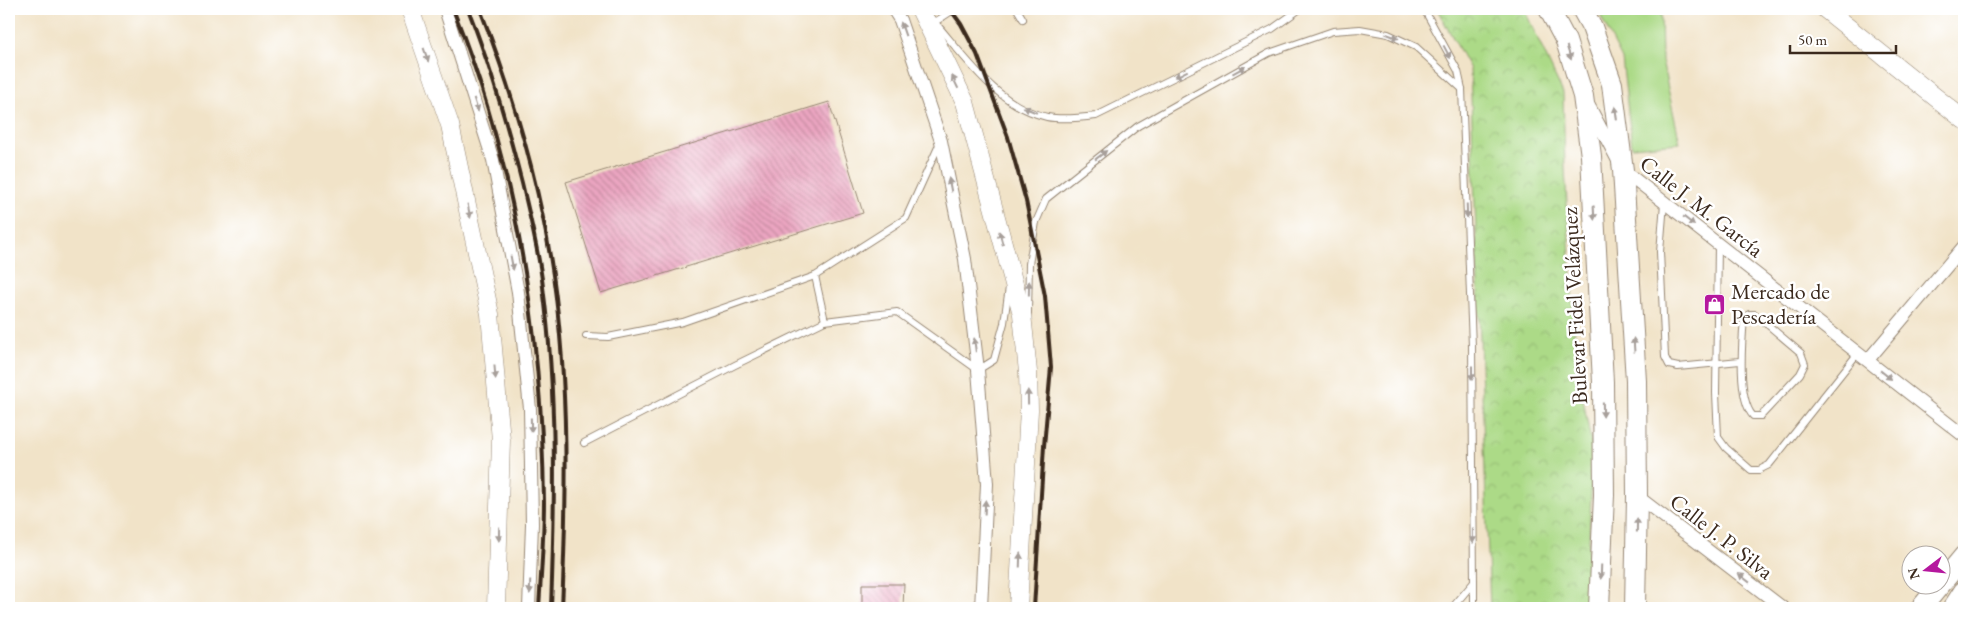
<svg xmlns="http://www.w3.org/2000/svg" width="1973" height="617" font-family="'EB Garamond',serif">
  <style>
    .grass { fill: #acda87; stroke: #748252 }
    .park { fill: url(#park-crowns); stroke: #748252 }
    .building { fill: url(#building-back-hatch) }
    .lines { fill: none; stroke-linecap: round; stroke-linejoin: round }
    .lane-casing { stroke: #968673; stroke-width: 8 }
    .street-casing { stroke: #968673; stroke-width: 14 }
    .secondary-casing { stroke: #968673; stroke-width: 19 }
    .primary-casing { stroke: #968673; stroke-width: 22 }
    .lane { stroke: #fff; stroke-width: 6 }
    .street { stroke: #fff; stroke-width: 12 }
    .secondary { stroke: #fff; stroke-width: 18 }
    .primary { stroke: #fff; stroke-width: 20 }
    .rail { stroke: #3b2a1e; stroke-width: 4 }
    .oneway { fill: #a79f9a }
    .labels { text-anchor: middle; stroke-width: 5; stroke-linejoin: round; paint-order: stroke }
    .street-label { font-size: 22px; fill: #3b2a1e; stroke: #fff }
    .poi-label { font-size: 22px; fill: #3b2a1e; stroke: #fff; text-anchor: start }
  </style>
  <defs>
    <pattern id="park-crowns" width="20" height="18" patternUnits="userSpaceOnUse" patternTransform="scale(1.25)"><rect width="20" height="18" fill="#acda87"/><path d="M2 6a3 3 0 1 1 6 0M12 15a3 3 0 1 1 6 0" fill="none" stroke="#95bb74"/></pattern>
    <pattern id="building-back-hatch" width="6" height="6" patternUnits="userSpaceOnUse" patternTransform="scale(1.25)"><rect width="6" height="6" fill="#eba5c1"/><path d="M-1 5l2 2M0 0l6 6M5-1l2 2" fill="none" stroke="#c0879c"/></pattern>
  </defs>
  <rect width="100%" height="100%" fill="#fff"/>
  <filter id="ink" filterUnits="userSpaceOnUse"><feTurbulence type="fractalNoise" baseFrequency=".02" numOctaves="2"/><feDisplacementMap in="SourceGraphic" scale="10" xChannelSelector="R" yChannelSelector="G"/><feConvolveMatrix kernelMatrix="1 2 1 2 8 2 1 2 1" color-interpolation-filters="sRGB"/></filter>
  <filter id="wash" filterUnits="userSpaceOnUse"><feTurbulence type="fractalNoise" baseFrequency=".0096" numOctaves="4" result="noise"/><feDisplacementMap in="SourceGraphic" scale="20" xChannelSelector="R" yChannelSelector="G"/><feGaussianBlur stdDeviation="1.12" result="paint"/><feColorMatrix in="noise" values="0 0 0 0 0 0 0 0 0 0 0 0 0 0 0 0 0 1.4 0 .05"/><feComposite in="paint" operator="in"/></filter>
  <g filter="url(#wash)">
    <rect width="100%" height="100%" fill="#f1e3c8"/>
    <path class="grass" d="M1597,9h64l1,52 18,82 -48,4 -10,-88z"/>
    <path class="park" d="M1437,9h87l39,84 2,75 11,194 17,90 -7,156h-96l-20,-539z"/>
    <g id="blocks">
      <g class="building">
        <path d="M829,102l34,111 -262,80 -35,-111z"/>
        <path d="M862,584h42l-1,24h-41z"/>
      </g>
    </g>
  </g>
  <g filter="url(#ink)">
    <use href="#blocks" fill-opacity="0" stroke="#968673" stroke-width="1"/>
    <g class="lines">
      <defs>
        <g id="lane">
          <path d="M1017,9l6,10"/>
          <path d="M1424,9l34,62 4,18 10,257 2,236 -22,26"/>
          <path d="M932,19c32,36 64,87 115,98 15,3 33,1 49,-1l176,-87 28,-20"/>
          <path d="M935,22l20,-13"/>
          <path d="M1664,203l-4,49 5,105 4,8 9,2 62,-6"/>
          <path d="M1718,245l-2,148 2,44 8,11 25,22h8l10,-5 89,-112"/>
          <path d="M815,276l10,45"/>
          <path d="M1028,313l1,-49 7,-42 10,-23 92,-73 131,-73 64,-22 27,-2 28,5 28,13 46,42"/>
          <path d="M1749,314h6l46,39 4,11 -5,10 -39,42h-8c-16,-18 -11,-74 -9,-98z"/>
          <path d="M586,336l22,1 75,-15 132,-46 91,-58 33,-73"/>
          <path d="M584,443l151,-78 90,-44 72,-9 81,58 16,-10 10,-37 5,-36"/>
          <path d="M1474,582v26"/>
        </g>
        <g id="street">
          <path d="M445,9l48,151 25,132 12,117 2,115 -3,84"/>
          <path d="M893,9l7,11 41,121 24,118 13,111 9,114 -6,124"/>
          <path d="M1589,106l34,64 341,266"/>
          <path d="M1868,360l96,-114"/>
          <path d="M1637,496l146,112"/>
        </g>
        <g id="secondary">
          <path d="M410,9l40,116 40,189 11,126 -5,168"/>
          <path d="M920,9l45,93 57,212 6,58 1,38 -11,198"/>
          <path d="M1825,9l139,111"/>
        </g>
        <g id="primary">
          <path d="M1549,9l17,32 17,55 8,60 12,226 1,113 -5,113"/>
          <path d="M1582,9l10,18 20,57 11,86 13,211 1,115 -2,112"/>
          <path d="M1921,608l43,-52"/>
          <path d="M1953,608l11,-17"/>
        </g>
      </defs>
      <use href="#lane" class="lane-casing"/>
      <use href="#street" class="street-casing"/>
      <use href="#secondary" class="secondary-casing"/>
      <use href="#primary" class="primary-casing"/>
      <use href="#lane" class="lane"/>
      <use href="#street" class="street"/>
      <use href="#secondary" class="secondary"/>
      <use href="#primary" class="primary"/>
      <g class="rail">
        <path d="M453,9c63,156 89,325 91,493 0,35 -3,71 -5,106"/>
        <path d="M468,9c22,56 39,115 54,174 8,34 17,69 21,104 14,107 12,214 8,321"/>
        <path d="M480,9c33,85 60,176 73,266 16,111 14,222 9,333"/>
        <path d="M950,9l11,15 16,30 31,83 18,64 19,95 6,71 -7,79 -10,162"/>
      </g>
    </g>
    <defs><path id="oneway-solid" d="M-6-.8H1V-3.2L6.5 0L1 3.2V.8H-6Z" transform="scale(1.25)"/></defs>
    <g class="oneway">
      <use href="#oneway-solid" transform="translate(903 29) rotate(-109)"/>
      <use href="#oneway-solid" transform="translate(1392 36) rotate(21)"/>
      <use href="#oneway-solid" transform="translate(1447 52) rotate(62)"/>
      <use href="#oneway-solid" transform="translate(1569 53) rotate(72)"/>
      <use href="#oneway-solid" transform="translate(426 55) rotate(71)"/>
      <use href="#oneway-solid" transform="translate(1239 70) rotate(-29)"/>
      <use href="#oneway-solid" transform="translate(1181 74) rotate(154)"/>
      <use href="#oneway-solid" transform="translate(955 82) rotate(-116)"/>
      <use href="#oneway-solid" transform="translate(476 105) rotate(72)"/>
      <use href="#oneway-solid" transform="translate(1030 110) rotate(-157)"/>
      <use href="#oneway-solid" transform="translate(1616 113) rotate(-97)"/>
      <use href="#oneway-solid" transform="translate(1101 155) rotate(-38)"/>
      <use href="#oneway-solid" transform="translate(950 185) rotate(-101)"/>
      <use href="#oneway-solid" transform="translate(469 211) rotate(78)"/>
      <use href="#oneway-solid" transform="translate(1467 211) rotate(88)"/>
      <use href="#oneway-solid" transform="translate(1594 213) rotate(87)"/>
      <use href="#oneway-solid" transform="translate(1689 221) rotate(38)"/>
      <use href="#oneway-solid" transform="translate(1001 238) rotate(-105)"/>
      <use href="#oneway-solid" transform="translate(512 263) rotate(79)"/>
      <use href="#oneway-solid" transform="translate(1029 288) rotate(-89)"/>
      <use href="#oneway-solid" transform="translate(975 345) rotate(-97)"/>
      <use href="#oneway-solid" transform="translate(1634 345) rotate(-94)"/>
      <use href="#oneway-solid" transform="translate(495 372) rotate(85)"/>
      <use href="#oneway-solid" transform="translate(1472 373) rotate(90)"/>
      <use href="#oneway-solid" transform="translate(1886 375) rotate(38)"/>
      <use href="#oneway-solid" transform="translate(1028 397) rotate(-91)"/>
      <use href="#oneway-solid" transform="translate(1603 410) rotate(89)"/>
      <use href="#oneway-solid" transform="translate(531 425) rotate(89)"/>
      <use href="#oneway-solid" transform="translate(985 507) rotate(-87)"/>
      <use href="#oneway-solid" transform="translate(1637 525) rotate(-89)"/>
      <use href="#oneway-solid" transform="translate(499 534) rotate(91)"/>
      <use href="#oneway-solid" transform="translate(1473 536) rotate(90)"/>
      <use href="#oneway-solid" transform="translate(1020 560) rotate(-88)"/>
      <use href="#oneway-solid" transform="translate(1601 572) rotate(92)"/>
      <use href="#oneway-solid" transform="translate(1744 578) rotate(-142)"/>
      <use href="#oneway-solid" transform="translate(530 587) rotate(92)"/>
    </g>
  </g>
  <defs>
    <symbol id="shop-square" viewBox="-11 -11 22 22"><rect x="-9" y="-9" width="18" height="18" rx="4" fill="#b5179e" stroke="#fff"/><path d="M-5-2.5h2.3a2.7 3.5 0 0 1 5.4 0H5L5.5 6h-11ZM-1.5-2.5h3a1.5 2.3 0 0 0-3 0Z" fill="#fff"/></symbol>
  </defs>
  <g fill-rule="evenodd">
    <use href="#shop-square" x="1702" y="292" width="25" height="25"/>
  </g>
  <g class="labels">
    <g class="street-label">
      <text transform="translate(1702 206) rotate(38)" y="8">Calle J. M. García</text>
      <text transform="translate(1574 306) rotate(-93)" y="8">Bulevar Fidel Velázquez</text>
      <text transform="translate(1722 536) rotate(38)" y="8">Calle J. P. Silva</text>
    </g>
    <g class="poi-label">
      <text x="1731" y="299">Mercado de<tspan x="1731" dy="25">Pescadería</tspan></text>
    </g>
  </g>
  <rect width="1973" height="617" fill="none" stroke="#fff" stroke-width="30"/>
  <g transform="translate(1926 570) rotate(254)"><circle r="24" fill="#ffffff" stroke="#b1aaa5"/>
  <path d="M0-4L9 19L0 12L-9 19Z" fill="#b5179e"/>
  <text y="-8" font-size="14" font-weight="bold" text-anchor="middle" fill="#3b2a1e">N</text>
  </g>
  <path d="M1790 45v8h106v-8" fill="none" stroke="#3b2a1e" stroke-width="2.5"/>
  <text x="1798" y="45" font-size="15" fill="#3b2a1e" stroke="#ffffff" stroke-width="4" paint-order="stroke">50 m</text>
</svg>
